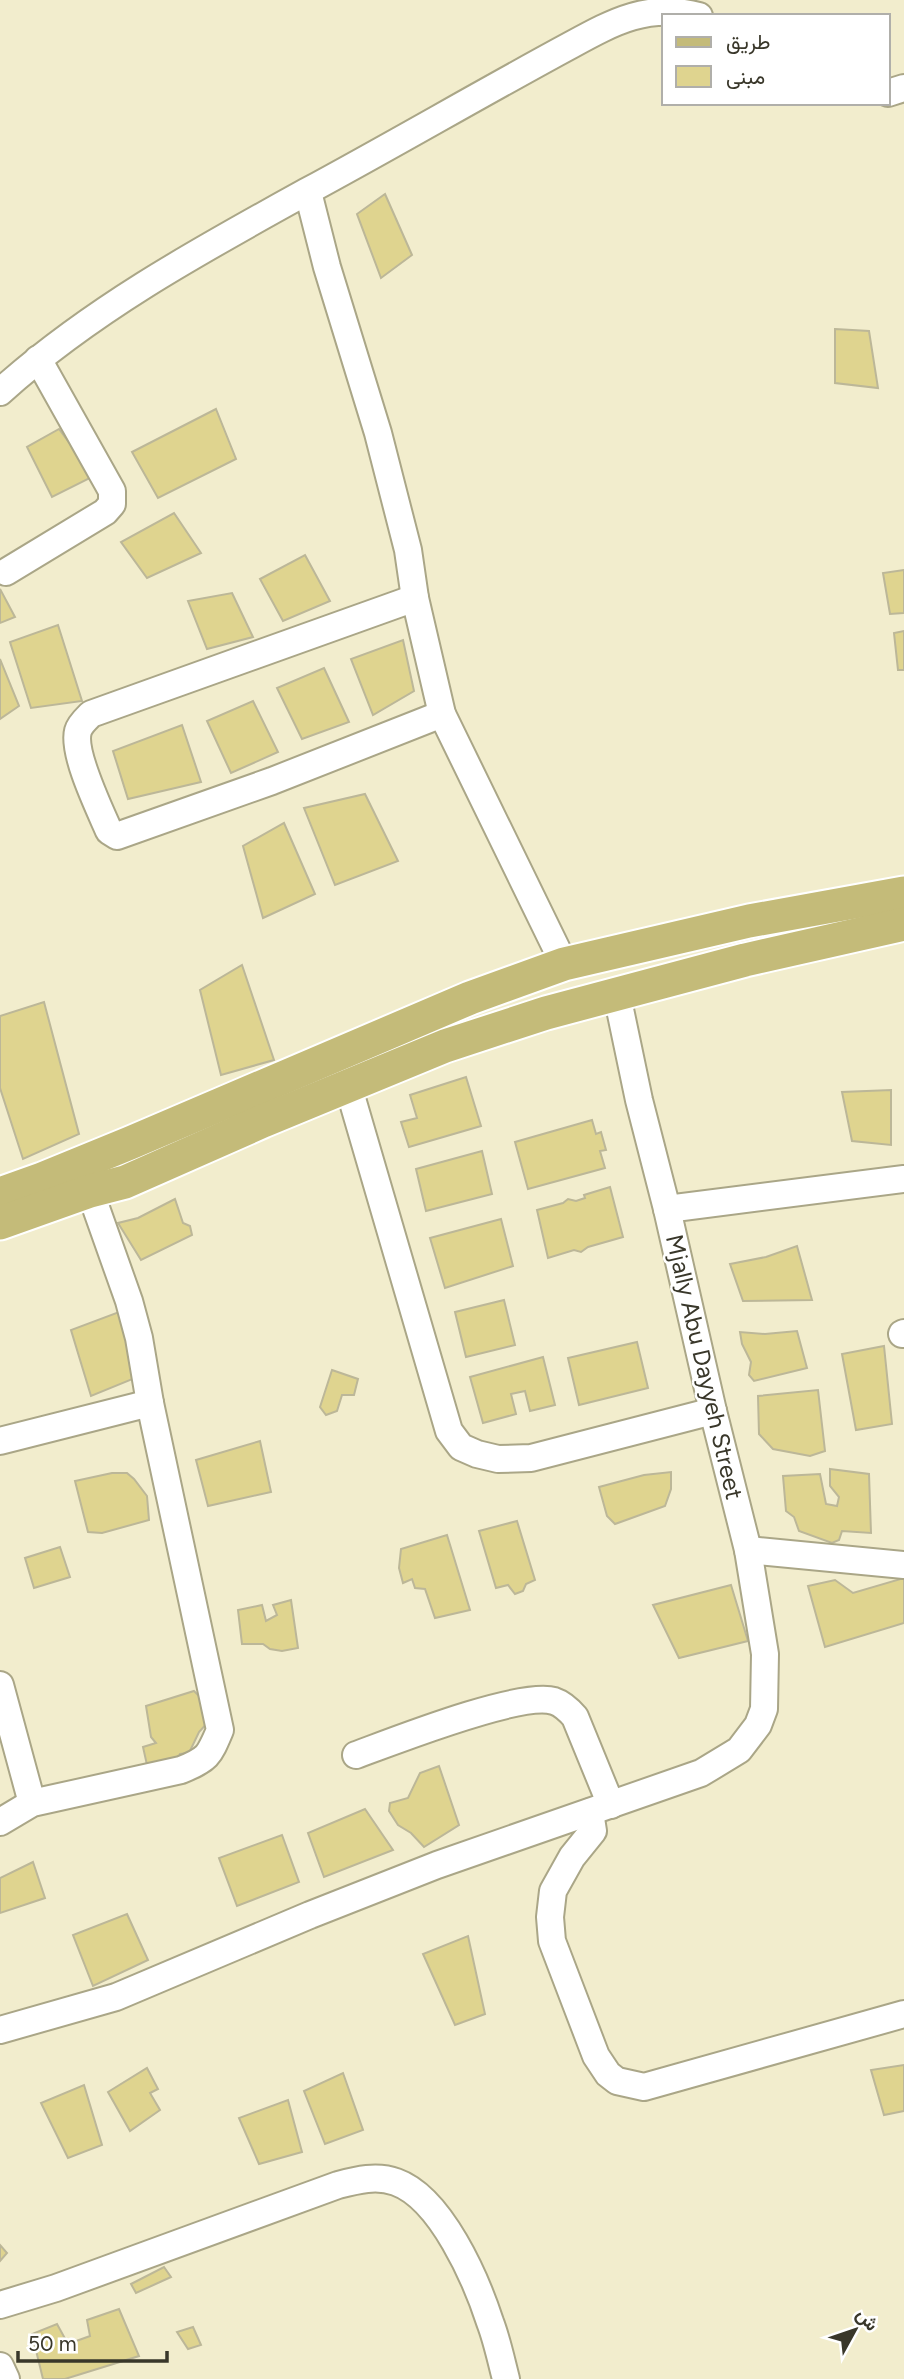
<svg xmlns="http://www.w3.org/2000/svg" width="904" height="2379" font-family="Figtree,Vazirmatn,sans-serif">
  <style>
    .building { fill: #dfd48f; stroke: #bcb798; stroke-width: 2 }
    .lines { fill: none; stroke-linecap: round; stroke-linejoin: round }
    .minor-casing { stroke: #aaa687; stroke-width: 30 }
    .major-casing { stroke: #fff; stroke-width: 37 }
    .minor { stroke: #fff; stroke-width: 26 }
    .major { stroke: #c4bb79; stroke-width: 33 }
    .labels { text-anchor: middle; stroke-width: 5; stroke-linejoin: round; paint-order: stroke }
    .street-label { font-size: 24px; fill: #39372a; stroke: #fff }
  </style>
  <rect width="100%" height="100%" fill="#f2edcd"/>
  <g class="building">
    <path d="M385,194l27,61 -31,23 -24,-64z"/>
    <path d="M835,329l34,2 9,57 -43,-5z"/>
    <path d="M216,409l20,50 -78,39 -26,-46z"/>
    <path d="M59,429l35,47 -42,21 -25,-50z"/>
    <path d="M174,513l27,40 -54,25 -26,-36z"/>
    <path d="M305,555l25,46 -47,20 -23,-42z"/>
    <path d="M904,570v43l-14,1 -7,-41z"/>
    <path d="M0,589l15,28 -15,6z"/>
    <path d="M232,593l21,44 -46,12 -19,-48z"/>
    <path d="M58,625l24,76 -51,7 -21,-66z"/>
    <path d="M904,631v39h-6l-4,-37z"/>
    <path d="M403,640l11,51 -41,24 -22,-56z"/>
    <path d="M0,659l19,47 -19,13z"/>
    <path d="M324,668l25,54 -47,17 -25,-51z"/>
    <path d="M253,701l25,51 -47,21 -24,-52z"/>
    <path d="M182,725l19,57 -73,17 -15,-48z"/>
    <path d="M365,794l33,67 -63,24 -31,-77z"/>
    <path d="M284,823l31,71 -52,24 -20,-72z"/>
    <path d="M242,965l32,95 -53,15 -21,-85z"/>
    <path d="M44,1002l35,132 -56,25 -23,-71v-72z"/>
    <path d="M466,1077l15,49 -72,21 -8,-25 16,-4 -7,-23z"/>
    <path d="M891,1090v55l-39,-4 -10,-49z"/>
    <path d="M592,1120l4,14 5,-2 5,18 -6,1 5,17 -77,21 -13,-47z"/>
    <path d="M482,1151l10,43 -66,17 -10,-42z"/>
    <path d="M610,1187l13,50 -35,10 -7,5 -7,-2 -26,8 -11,-48 26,-7 5,-4 8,2 9,-3 -1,-3z"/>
    <path d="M175,1199l8,24 7,3 2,9 -51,25 -23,-37 20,-5z"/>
    <path d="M501,1219l12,47 -68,22 -15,-50z"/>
    <path d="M797,1246l15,54 -69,1 -13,-37 36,-7z"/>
    <path d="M504,1300l11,45 -49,12 -11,-45z"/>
    <path d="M127,1309l13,67 -49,20 -20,-66z"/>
    <path d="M797,1331l10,37 -53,13 -5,-6 2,-13 -9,-18 -2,-12 25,2z"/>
    <path d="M637,1342l11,46 -69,17 -11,-47z"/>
    <path d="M884,1346l8,78 -36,6 -14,-76z"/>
    <path d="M543,1357l12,48 -25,6 -5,-20 -14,3 5,20 -33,9 -13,-46z"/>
    <path d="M332,1370l26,9 -4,16h-12l-5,16 -11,4 -6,-8z"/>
    <path d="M818,1390l7,61 -15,5 -37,-7 -14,-15 -1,-38z"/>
    <path d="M260,1441l11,51 -63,14 -12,-46z"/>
    <path d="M830,1469l39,5 2,59 -29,-2 -3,9 -7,3 -33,-12 -5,-14 -8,-6 -3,-35 37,-2 6,30 11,2 2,-9 -9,-11z"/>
    <path d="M671,1472v17l-6,17 -50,18 -8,-8 -8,-29 45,-12z"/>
    <path d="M112,1473h15l7,6 13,17 2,24 -47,13 -14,-1 -13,-51z"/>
    <path d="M517,1521l18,59 -9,4 -3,7 -8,3 -7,-9 -12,3 -17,-57z"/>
    <path d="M447,1535l23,75 -35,8 -10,-29 -10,-1 -3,-9 -9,4 -4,-15 2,-19z"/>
    <path d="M60,1547l10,30 -36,11 -9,-30z"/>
    <path d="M904,1578v45l-79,24 -17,-61 27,-6 18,13z"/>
    <path d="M731,1585l17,56 -69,17 -26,-53z"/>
    <path d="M291,1600l7,48 -16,3 -12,-2 -7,-5h-21l-4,-34 24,-5 4,16 11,-6 -4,-10z"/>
    <path d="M194,1691l8,8 8,21 -11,12 -10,21 -9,1 -5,13 -26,7 -6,-27 13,-4 -5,-6 -5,-31z"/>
    <path d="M439,1766l20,59 -35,22 -13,-14 -13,-8 -9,-14 1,-8 18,-5 12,-25z"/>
    <path d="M365,1809l28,41 -69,27 -16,-44z"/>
    <path d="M282,1835l17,47 -62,24 -18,-48z"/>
    <path d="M33,1862l12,36 -45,15v-35z"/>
    <path d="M127,1914l21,46 -55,26 -20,-51z"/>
    <path d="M468,1936l17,78 -30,11 -32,-71z"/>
    <path d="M904,2065v46l-20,4 -13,-45z"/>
    <path d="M147,2068l11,21 -8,4 10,17 -30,21 -22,-39z"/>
    <path d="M343,2073l20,57 -38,14 -21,-53z"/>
    <path d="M84,2085l18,60 -34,13 -27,-55z"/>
    <path d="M288,2100l14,52 -43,12 -20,-46z"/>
    <path d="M0,2245l7,8 -7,8z"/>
    <path d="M164,2267l7,10 -35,16 -5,-9z"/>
    <path d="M119,2309l20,47 -74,23h-22l-11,-45 25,-10 11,20 22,-8 -3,-16z"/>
    <path d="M193,2327l8,18 -13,4 -11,-17z"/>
  </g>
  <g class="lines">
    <defs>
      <g id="minor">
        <path d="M888,93l16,-5"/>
        <path d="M308,192l19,75 51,166 30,117 7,48 27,116 122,250"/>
        <path d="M0,392c91,-82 199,-141 306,-200 89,-48 176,-99 265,-147 44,-24 77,-42 128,-29"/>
        <path d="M6,572l99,-60 7,-8v-13l-74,-132"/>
        <path d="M415,598l-324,116c-5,5 -11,10 -13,17 -6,22 22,79 31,100l8,5 155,-55 170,-67"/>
        <path d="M348,1085l101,346 12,16 16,7 21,5 33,-1 182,-47"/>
        <path d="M667,1209l237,-30"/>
        <path d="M902,1334l2,-1"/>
        <path d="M0,1441l150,-38"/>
        <path d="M748,1550l156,15"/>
        <path d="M0,1685l32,118"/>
        <path d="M356,1755c38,-14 164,-64 198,-54 9,3 15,9 21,16l36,88"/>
        <path d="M590,1812l3,19 -21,26 -19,34 -3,26 2,24 44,115 12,18 9,7 27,6 260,-73"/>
        <path d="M0,1822l32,-19 149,-33c27,-11 28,-14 39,-40l-70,-327 -11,-65 -10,-37 -39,-110"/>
        <path d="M0,2030l116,-33 194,-82 127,-50 264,-92 38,-23 19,-25 6,-16 1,-55 -17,-104 -35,-139 -46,-202 -28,-109 -22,-105"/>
        <path d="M0,2305l56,-17 282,-103c19,-5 39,-10 58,-3 45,16 80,97 94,140 7,18 11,38 16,57"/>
        <path d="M0,2366l6,13"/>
      </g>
      <g id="major">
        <path d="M0,1194l42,-15 88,-36 340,-145 94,-34 185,-43 155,-28"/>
        <path d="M0,1223l90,-32 35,-9 138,-61 182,-75 101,-33 199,-53 159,-36"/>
      </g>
    </defs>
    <use href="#minor" class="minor-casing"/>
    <use href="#major" class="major-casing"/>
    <use href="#minor" class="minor"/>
    <use href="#major" class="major"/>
  </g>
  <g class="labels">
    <g class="street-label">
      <text transform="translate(704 1367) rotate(77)" y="8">Mjally Abu Dayyeh Street</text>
    </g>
  </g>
  <rect x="662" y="14" width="228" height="91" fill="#ffffff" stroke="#b0afaa" stroke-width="2"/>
  <rect x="676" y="37" width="35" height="10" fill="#c4bb79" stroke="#b0afaa" stroke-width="2"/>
  <text x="726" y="49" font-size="21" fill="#39372a">طريق</text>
  <rect x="676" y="66" width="35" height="21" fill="#dfd48f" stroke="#b0afaa" stroke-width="2"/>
  <text x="726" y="84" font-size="21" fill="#39372a">مبنى</text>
  <g transform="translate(855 2330) rotate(50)" stroke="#ffffff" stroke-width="5" paint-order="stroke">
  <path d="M0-5L12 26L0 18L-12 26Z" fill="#39372a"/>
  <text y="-10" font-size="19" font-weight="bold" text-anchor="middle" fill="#39372a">ش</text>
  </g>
  <path d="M18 2351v10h149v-10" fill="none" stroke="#39372a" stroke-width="3.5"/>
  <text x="28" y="2351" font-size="21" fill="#39372a" stroke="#ffffff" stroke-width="5" paint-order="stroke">50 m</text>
</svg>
